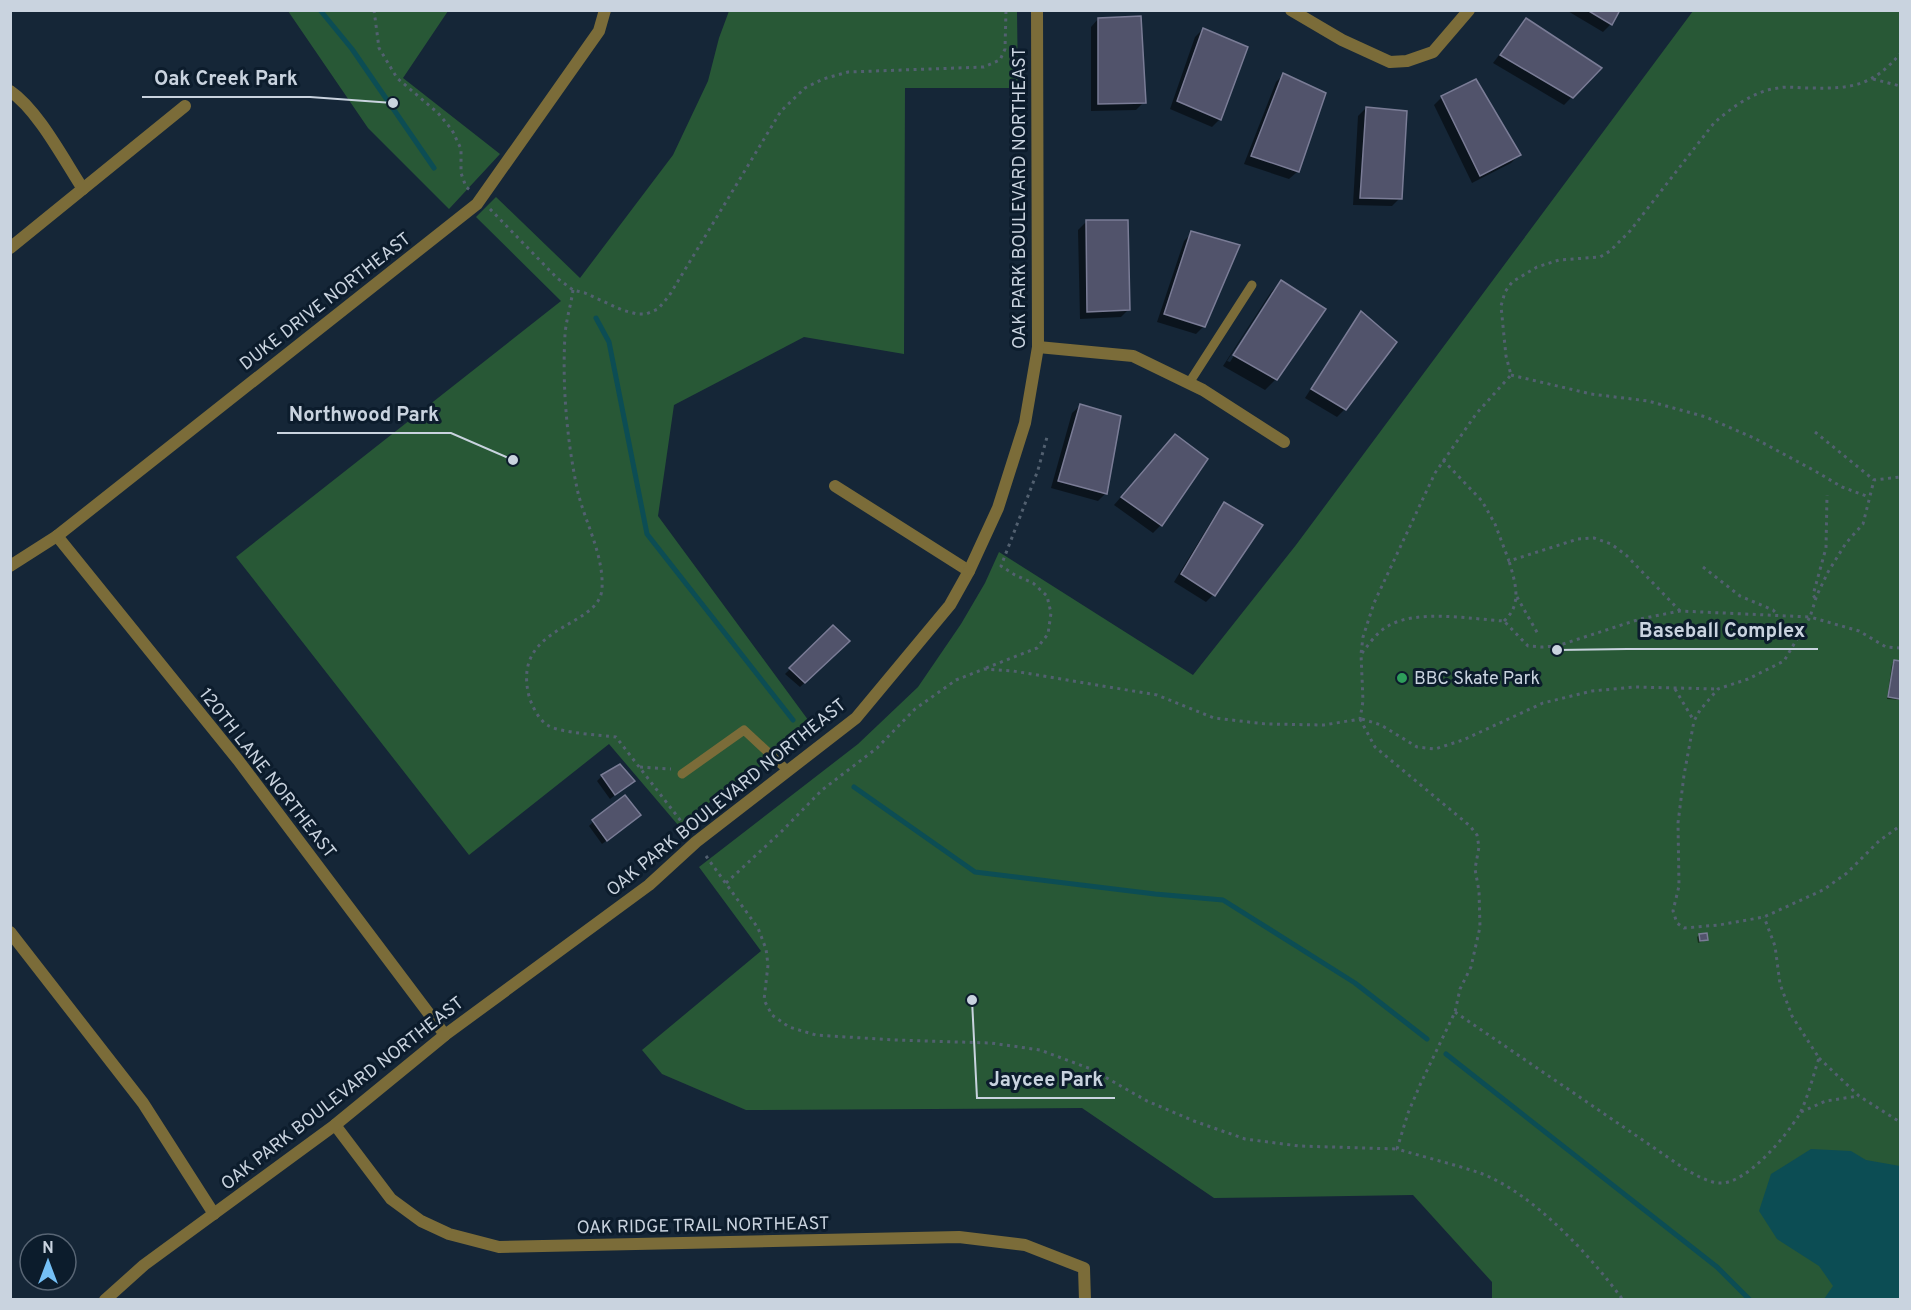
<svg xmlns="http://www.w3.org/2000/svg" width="1911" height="1310" font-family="Overpass,sans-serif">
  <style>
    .green { fill: #285836 }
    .water { fill: #0c4d54 }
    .shadow { fill: #0007; fill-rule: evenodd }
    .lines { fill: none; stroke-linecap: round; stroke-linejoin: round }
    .stream { stroke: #0c4d54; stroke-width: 5 }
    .building { fill: #51536b; stroke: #7a7c96; stroke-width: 1.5 }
    .path { stroke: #526070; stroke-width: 3; stroke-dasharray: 3 4.5; stroke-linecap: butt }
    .service { stroke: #7b6c39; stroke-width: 9 }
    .minor { stroke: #7b6c39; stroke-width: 12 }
    .leisure-dot { fill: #2e9e5b; stroke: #0c1c2c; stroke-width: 2 }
    .labels { text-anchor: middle; stroke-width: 6; stroke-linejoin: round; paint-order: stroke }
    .street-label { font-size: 18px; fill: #c9d3df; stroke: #0c1c2c }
    .poi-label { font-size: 18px; fill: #c9d3df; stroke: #0c1c2c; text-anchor: start }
    .leader { fill: none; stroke: #c9d3df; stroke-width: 2 }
    .callout-dot { fill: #c9d3df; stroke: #0c1c2c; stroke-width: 2 }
    .callout-label { font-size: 20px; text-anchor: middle; font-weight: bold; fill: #c9d3df; stroke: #0c1c2c; stroke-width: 6; stroke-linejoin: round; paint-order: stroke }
  </style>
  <rect width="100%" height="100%" fill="#152637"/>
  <g class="green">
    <path d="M288,11h160l-45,67 97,76 -51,55 -81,-81z"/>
    <path d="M729,11h288l1,77h-113l-1,266 -100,-17 -130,68 -16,111 156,212 -136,97 -69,-81 -140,111 -233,-298 325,-256 -85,-84 20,-20 84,81 93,-123 35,-74 11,-43z"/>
    <path d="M1693,11h207v1288h-408v-17l-79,-87 -199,3 -132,-90 -336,2 -84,-36 -20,-24 119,-99 -62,-84 159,-123 60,-57 43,-63 24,-41 14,-31 194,123 103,-130z"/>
  </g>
  <path class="water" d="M1811,1149l40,2 15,9 34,6v133h-76l9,-13 -14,-20 -42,-27 -18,-28 12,-37z"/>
  <g class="shadow">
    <path d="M1566,10h52l-7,14 -8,8z"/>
    <path d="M1098,19l46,83 -8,8 -45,1v-84z"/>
    <path d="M1526,20l74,48 -36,37 -71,-42z"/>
    <path d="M1203,29l17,90 -8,8 -42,-18 25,-72z"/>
    <path d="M1284,74l40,19 -27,79 -8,7 -45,-15 32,-82z"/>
    <path d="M1442,97l77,58 -8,8 -39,20 -38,-78z"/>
    <path d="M1366,108l34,90 -8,8 -39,-1 5,-89z"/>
    <path d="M1086,222l43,87 -8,8 -41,2 -2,-89z"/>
    <path d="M1192,233l12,93 -8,8 -39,-12 27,-81z"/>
    <path d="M1281,282l-5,97 -11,11 -42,-24 48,-74zM1272,292h3l-45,70 -3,-1z"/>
    <path d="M1361,313l-16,96 -8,8 -32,-19 49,-77z"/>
    <path d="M1080,406l26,87 -8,8 -47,-13 21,-75z"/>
    <path d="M1167,444l-6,81 -8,8 -39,-28z"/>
    <path d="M1225,504l-12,91 -7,7 -32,-20 43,-70z"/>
    <path d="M833,627l15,14 -48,46 -15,-13z"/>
    <path d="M1894,661l6,1v38l-13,-1 5,-35z"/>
    <path d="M602,776l31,5 -23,18 -13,-18z"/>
    <path d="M634,820l-32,24 -13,-18 4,-4z"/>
    <path d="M1699,935l7,5 -8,3 -1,-6z"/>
  </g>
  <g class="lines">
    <g class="stream">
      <path d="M320,10l32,39 82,119"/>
      <path d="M596,318l13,24 38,192 146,186"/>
      <path d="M854,787l121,85 180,22 68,6 132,83 72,56"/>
      <path d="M1446,1054l271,213 33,33"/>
    </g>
  </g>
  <g class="building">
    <path d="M1587,10h33l-8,15z"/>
    <path d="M1141,16l5,87 -48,1v-86z"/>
    <path d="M1526,18l76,50 -29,30 -73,-43z"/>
    <path d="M1203,28l45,19 -27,73 -44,-19z"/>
    <path d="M1283,73l43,20 -27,79 -48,-16z"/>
    <path d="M1476,79l45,76 -41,21 -39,-80z"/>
    <path d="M1366,107l41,4 -5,88 -42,-1z"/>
    <path d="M1086,220h42l2,90 -43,2z"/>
    <path d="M1191,231l49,14 -35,82 -41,-13z"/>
    <path d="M1281,280l45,29 -49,71 -44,-25z"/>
    <path d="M1361,311l36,31 -51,68 -35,-21z"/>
    <path d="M1080,404l41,12 -14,78 -49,-13z"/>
    <path d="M1175,434l33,25 -46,67 -41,-29z"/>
    <path d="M1224,502l39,23 -48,71 -34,-22z"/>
    <path d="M833,625l17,16 -45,42 -16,-15z"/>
    <path d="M1894,660l6,1v38l-12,-2z"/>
    <path d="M620,764l15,17 -20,14 -14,-20z"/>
    <path d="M625,795l16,20 -34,26 -15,-21z"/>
    <path d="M1707,933l1,7 -8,1 -1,-7z"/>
  </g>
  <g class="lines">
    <g class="path">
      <path d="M374,10l5,38 18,30 41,35 14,17 9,19v24l5,14 4,3"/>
      <path d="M1873,79l27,7"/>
      <path d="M490,209l67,69 16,12 12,3 37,17 15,4h9l12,-5 11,-13 112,-185 24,-23 18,-9 25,-7 136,-5 16,-7 5,-11 1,-39"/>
      <path d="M573,290c-2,15 -7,30 -8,45 -3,51 2,107 13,158 8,31 26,63 24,96 -3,40 -91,35 -73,107 3,10 10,25 20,30 13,7 51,9 67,11l68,88"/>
      <path d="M1511,375l80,19 57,7 58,16 48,21 61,33 27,16 27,10"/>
      <path d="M1815,432l59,48"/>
      <path d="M1443,460l39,41 13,23 14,37 69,-22 16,-1 17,6 15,11 54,56"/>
      <path d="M1703,567l37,29 33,14 5,5"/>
      <path d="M1517,597l21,37"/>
      <path d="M1815,598l-2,-3 13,-47 1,-53"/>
      <path d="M1504,621c19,-17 11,-39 5,-60"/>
      <path d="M1900,648l-14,-1 -27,-16 -49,-14 -26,44 -36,18 -30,10 -18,21 -6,11 -10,54 -6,48 1,63 -6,25 4,12 7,5 35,-3 45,-8 59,-27 24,-17 32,-32 21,-15"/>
      <path d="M1362,653c7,-9 15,-21 26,-27 29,-17 82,-7 116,-5l24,25 14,1 15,-1 83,-27 40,-8 130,6 7,-22 11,-23 18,-29 17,-19 11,-44 26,-3"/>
      <path d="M986,668l51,-20 11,-14 3,-21 -4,-17 -14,-13 -18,-8 -14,-9 37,-96 9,-33"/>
      <path d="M1675,689l19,32"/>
      <path d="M1360,719l15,28 95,79 7,9 2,12 -4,22 4,22 1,36 -9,40 -11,22 -5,23 -35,73 -12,28 -11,36c27,8 56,15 83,24 53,20 110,82 143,127"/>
      <path d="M1362,719l19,6 36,22 18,2 28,-9 80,-37 49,-12 43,-4 83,2"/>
      <path d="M640,767l31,2"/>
      <path d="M706,856l52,72 8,21 2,16 -4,35 8,15 17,12 27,8 78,5 97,3 49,7 51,19 56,32 47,20 51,18 54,7 98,3"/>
      <path d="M726,883l56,-52 40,-41 55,-42 38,-39 41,-29 28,-11 29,2 144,24 57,23 52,6 58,1 36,-6 3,-18 -2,-47 2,-17 11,-34 61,-130 41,-59 35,-39 -5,-19 -5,-50 4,-14 7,-10 25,-15 22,-7 41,-3 10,-6 20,-20 84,-108c17,-15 40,-32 64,-35 10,-2 21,0 32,0 42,1 62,-2 90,-34"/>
      <path d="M1455,1012l230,157c11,6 22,13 34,14 27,2 67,-47 80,-68 9,-17 14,-39 20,-57l-27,-42 -12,-32 -5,-38 -11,-29"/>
      <path d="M1819,1058l40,38 41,26"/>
      <path d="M1801,1112l25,-11 32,-5"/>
    </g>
    <g class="service">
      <path d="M1189,383l63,-98"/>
      <path d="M682,774l62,-44 43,40"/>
    </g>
    <g class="minor">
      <path d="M1291,10l51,30 48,22 17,-1 26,-9 36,-42"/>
      <path d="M10,91c28,19 54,69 73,98"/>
      <path d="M10,248l175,-142"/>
      <path d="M1038,347l95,9 70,34 81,52"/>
      <path d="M835,486l134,85"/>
      <path d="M57,536l181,224 207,275"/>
      <path d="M10,566l47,-30 420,-332 122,-173 6,-21"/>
      <path d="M10,932l133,171 71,111"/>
      <path d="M335,1125l56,74 30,22 28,13 50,13 460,-10 66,8 59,23 1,32"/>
      <path d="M105,1300l39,-35 191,-140 110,-90 204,-150 47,-43 160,-124 94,-113 19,-34 29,-63 27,-85 13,-76 -1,-337"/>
    </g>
  </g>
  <circle class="leisure-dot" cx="1402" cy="678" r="6"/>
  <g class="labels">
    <g class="street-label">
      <text transform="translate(1019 198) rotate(-90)" y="6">OAK PARK BOULEVARD NORTHEAST</text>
      <text transform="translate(325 301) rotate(-38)" y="6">DUKE DRIVE NORTHEAST</text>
      <text transform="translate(268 773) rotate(52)" y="6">120TH LANE NORTHEAST</text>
      <text transform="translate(726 797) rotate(-39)" y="6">OAK PARK BOULEVARD NORTHEAST</text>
      <text transform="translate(342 1093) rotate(-38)" y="6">OAK PARK BOULEVARD NORTHEAST</text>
      <text transform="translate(703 1225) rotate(-1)" y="6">OAK RIDGE TRAIL NORTHEAST</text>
    </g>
    <g class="poi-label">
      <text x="1414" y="684">BBC Skate Park</text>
    </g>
  </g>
  <path class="leader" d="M393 103L310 97H142M513 460L451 433H277M1557 650L1627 649H1818M972 1000L977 1098H1115"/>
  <g class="callout-dot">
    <circle cx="393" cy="103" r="6"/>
    <circle cx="513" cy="460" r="6"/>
    <circle cx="1557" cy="650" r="6"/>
    <circle cx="972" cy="1000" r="6"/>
  </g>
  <g class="callout-label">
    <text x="226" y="85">Oak Creek Park</text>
    <text x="364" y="421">Northwood Park</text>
    <text x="1722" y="637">Baseball Complex</text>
    <text x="1046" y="1086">Jaycee Park</text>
  </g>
  <rect width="1911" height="1310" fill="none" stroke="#c9d3df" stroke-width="24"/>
  <g transform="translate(48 1262)"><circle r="28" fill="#0c1c2c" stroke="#586574" stroke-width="1.5"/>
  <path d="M0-4.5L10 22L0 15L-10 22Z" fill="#75c0f6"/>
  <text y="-9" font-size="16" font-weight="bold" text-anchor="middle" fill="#c9d3df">N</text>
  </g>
</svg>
